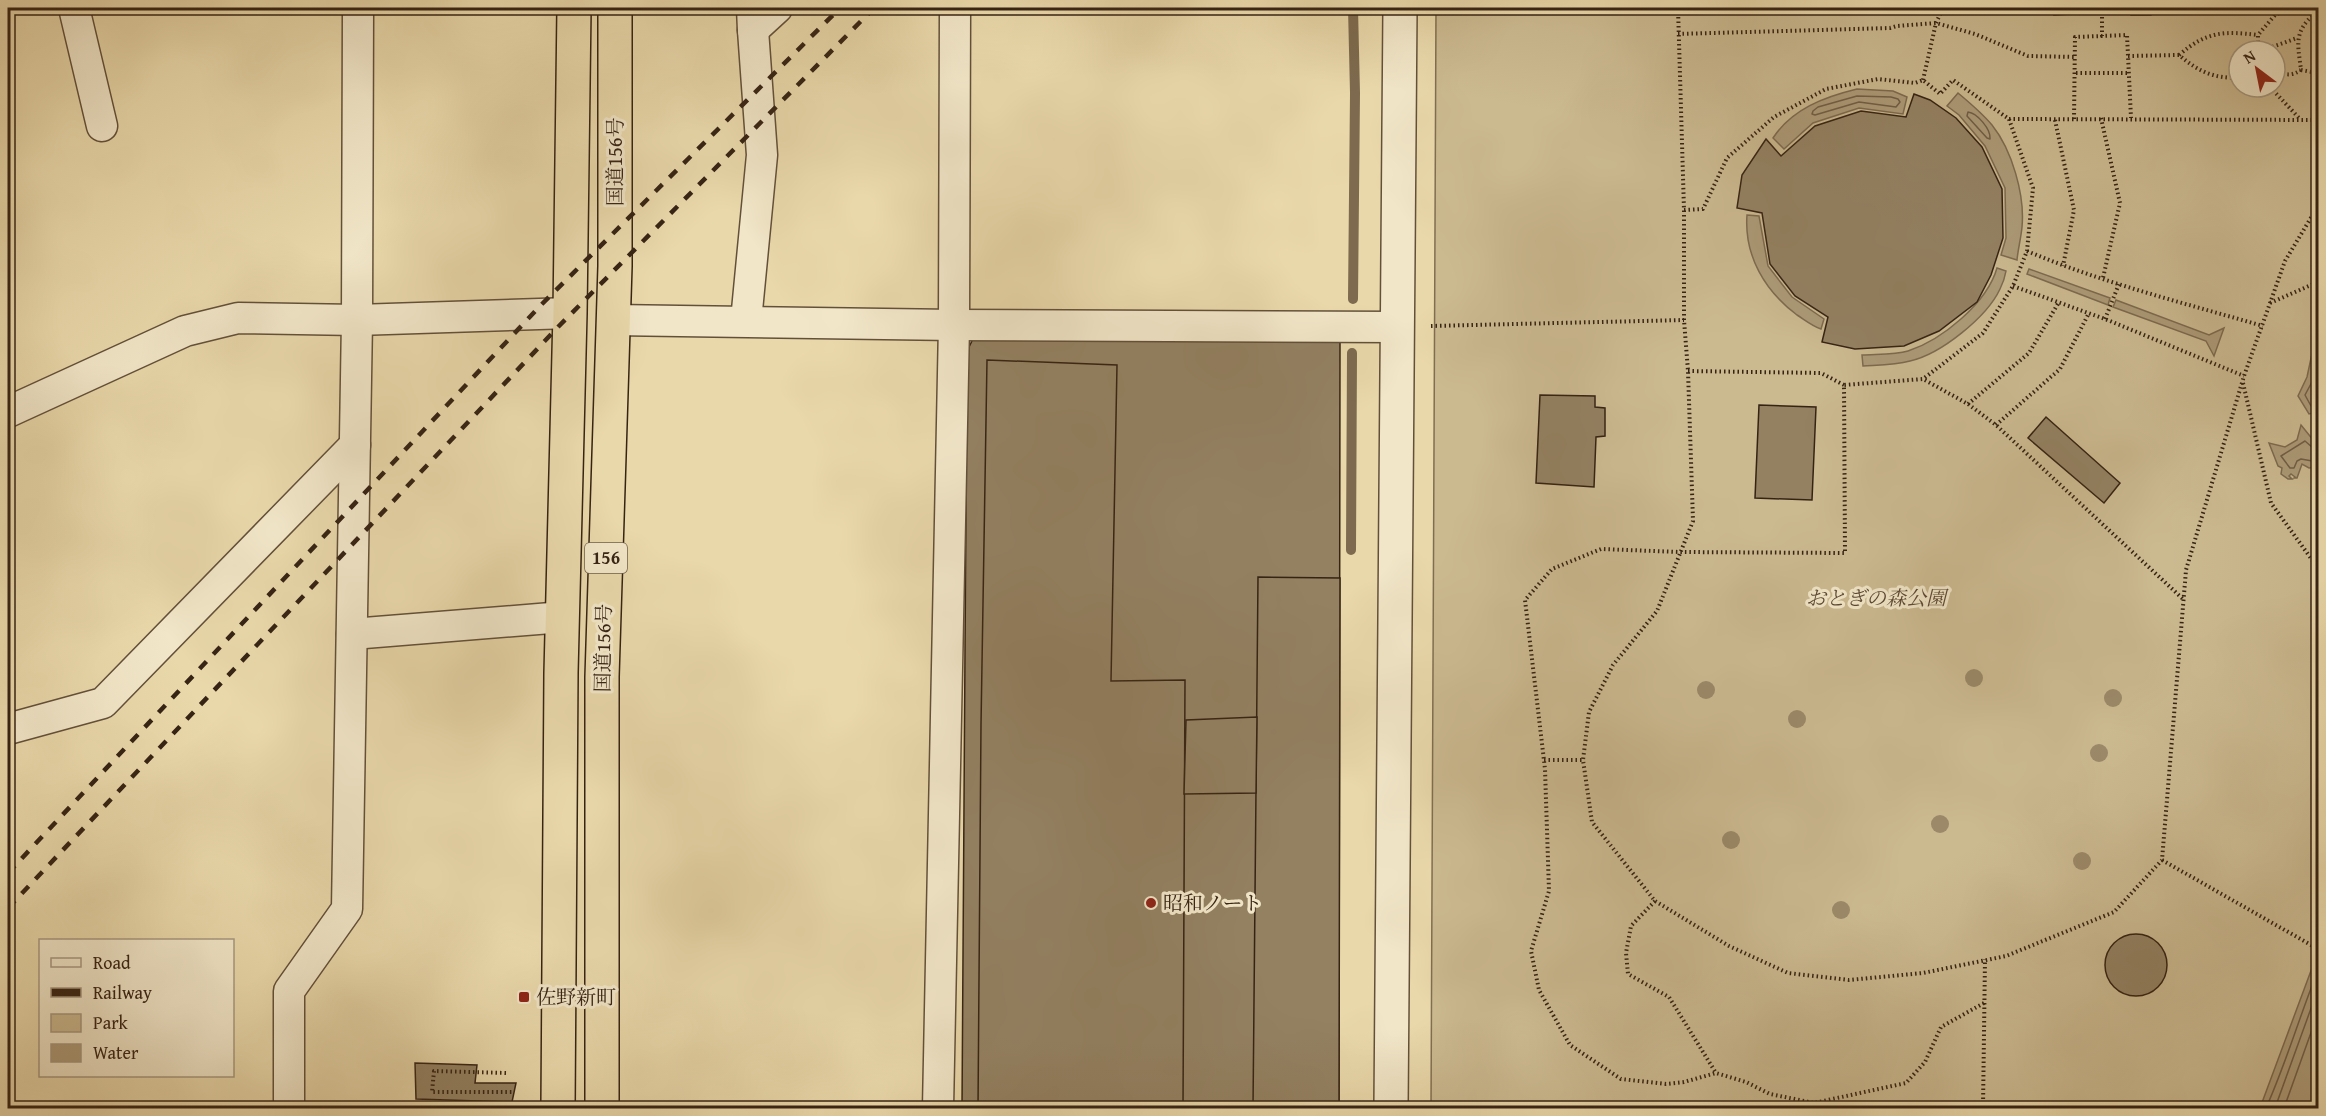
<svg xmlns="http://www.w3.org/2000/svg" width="2326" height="1116" font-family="'Gentium Book Plus','Noto Serif JP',serif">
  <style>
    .green { fill: #cbb990; stroke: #806e52; stroke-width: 1.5; fill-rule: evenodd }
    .water { fill: #ac9a77; stroke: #7d6a4f; stroke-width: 1.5 }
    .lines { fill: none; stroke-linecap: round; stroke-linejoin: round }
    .shore { stroke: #715e46; stroke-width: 1.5 }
    .stream { stroke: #7d6a4f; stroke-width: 10 }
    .building { fill: #938162; stroke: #362314; stroke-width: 1.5 }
    .minor-casing { stroke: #63503a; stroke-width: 33 }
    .tertiary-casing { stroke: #63503a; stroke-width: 36 }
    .trunk-casing { stroke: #362314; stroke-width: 36 }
    .path { stroke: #362314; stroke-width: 4; stroke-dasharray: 1.5 3; stroke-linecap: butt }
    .minor { stroke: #f1e6c8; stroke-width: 30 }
    .tertiary { stroke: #f1e6c8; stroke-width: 33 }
    .trunk { stroke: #e9d8aa; stroke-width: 33 }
    .rail { stroke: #362314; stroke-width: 4.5; stroke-dasharray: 10 10; stroke-linecap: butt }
    .tree { fill: #9b8969 }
    .poi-dot { fill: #8f2418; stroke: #f1e6c8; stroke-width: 2 }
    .labels { text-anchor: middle; stroke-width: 6; stroke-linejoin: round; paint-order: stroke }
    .shield { fill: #f1e6c8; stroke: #6e5e4a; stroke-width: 1.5 }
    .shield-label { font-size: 18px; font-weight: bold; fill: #362314 }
    .street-label { font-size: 20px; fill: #362314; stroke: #f1e6c8 }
    .park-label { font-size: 20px; font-style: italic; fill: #5b4833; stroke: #f1e6c8 }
    .poi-label { font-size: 20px; fill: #362314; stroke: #f1e6c8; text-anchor: start }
  </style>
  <rect width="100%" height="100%" fill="#e9d8aa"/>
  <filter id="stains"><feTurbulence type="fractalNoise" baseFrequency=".00333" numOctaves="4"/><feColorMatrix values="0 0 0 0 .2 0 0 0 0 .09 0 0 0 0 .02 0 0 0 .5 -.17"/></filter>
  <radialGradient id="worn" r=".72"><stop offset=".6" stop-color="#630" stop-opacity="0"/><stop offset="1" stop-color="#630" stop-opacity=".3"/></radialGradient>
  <path class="green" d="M1436,8h882v1100h-887zM2239,51h36v36h-36z"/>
  <g class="water">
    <path d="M1857,89l36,2 14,6 -4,17 -44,-6 -46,15 -29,26 -11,-11c19,-29 51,-41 84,-49z"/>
    <path d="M1958,93c12,10 24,20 34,32 20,25 33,70 30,102 -1,11 -4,22 -5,33l-16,-5 5,-17 -1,-50 -20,-42 -26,-31 -12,-9z"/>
    <path d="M1747,215l12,1 9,50 24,31 32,22 -3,10c-9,-3 -16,-9 -24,-14 -32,-24 -53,-59 -50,-100z"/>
    <path d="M1997,268l9,3c-1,6 -3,12 -6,18 -13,28 -59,65 -90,72 -15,4 -32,4 -47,5l-1,-11c14,-1 33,0 46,-4 34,-11 79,-48 89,-83z"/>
    <path d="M2029,269l81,29 -2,7 -81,-31z"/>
    <path d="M2116,300l93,35 15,-7 -10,28 -8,-15 -93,-34z"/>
    <path d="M2318,348v64l-9,2 -11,-18 9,-19 6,-28z"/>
    <path d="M2301,425l17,21v21l-9,1 -7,-4 -5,14h-3l1,-1 -4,-3 -2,2 3,3h-4l-7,-5 1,-6 -4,-2 -9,-23 16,4 12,-7z"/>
    <path d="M2312,968l6,3v137h-58z"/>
  </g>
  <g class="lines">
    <g class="shore">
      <path d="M1857,96l34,1 7,2 2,3 -4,5 -37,-5 -44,13 -3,-1 1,-3 5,-4z"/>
      <path d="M1968,112c9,1 23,17 22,27l-3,-1 -20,-22z"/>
      <path d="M2318,354l-5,26 -8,15 6,11h7"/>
      <path d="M2318,449l-5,-1 -8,-7 -24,15 9,12h4l3,-7 4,-2 17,3"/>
      <path d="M2266,1108c19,-42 32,-87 49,-130l3,-2"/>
      <path d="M2275,1108l43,-119"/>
      <path d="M2284,1108l34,-95"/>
    </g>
    <g class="stream">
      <path d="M1353,299l2,-206 -2,-85"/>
      <path d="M1351,550l1,-197"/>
    </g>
  </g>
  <g class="building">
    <path d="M2055,8h16v6l-17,1z"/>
    <path d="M2131,8h21l-1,7h-20z"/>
    <path d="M1914,94l16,6 26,18 26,29 20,42 1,49 -12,37 -14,27 -38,29 -35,15 -49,3 -33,-7 6,-25 -33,-21 -25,-32 -8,-51 -25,-5 5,-33 24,-36 15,17 34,-30 46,-15 45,6z"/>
    <path d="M973,339l367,2 -1,767h-377l5,-757z"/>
    <path d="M987,360l130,5 -6,316 74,-1 -2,428h-205l3,-383z"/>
    <path d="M1540,395l55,1v11l10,1v28l-9,1 -2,50 -58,-4z"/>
    <path d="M1759,405l57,2 -4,93 -57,-2z"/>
    <path d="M2046,417l74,66 -16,20 -76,-65z"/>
    <path d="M1258,577l82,1 -1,530h-86z"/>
    <path d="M1257,717l-1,76 -72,1 2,-74z"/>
    <circle cx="2136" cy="965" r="31"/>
    <path d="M415,1063l62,2 -2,18h41l-4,19 -96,-3z"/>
    <path d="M1253,1103v5h-70v-1z"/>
  </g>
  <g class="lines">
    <defs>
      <g id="minor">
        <path d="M74,8l28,118"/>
        <path d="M752,8l1,22 24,-22"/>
        <path d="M613,320l341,5 443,2"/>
        <path d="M746,321l16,-166 -9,-125"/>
        <path d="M8,412l177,-81 53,-13 119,2 213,-7"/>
        <path d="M352,634l211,-17"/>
        <path d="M8,729l95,-26 252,-258"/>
        <path d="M289,1108v-117l58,-82 10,-589 1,-312"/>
        <path d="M938,1108l16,-783 1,-317"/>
      </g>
      <path id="tertiary" d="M1391,1108l9,-1100"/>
      <g id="trunk">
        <path d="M558,1108l3,-435 9,-360 4,-305"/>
        <path d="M602,1108v-431l13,-411v-258"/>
      </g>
    </defs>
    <use href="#minor" class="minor-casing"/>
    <use href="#tertiary" class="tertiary-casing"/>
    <use href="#trunk" class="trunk-casing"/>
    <g class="path">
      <path d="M1678,8l6,202v110l4,51 5,150 -36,90 -44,54 -24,47 -6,48 9,62 63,79 74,45 59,27 61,7 74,-7 83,-17 108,-44 48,-52 24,-290 58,-194 41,-115 33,-55"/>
      <path d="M2102,8v28l25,-1 4,83"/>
      <path d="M2315,8v5c-22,20 -17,31 -14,57l16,3 1,25"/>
      <path d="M1678,34l212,-6 7,-2 39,-3 39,11 53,22 48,1"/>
      <path d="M2258,51v-16l17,-20 15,-7"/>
      <path d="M2271,51l1,-4 25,-9"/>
      <path d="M2179,55c28,-24 45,-24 79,-20"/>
      <path d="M2128,56l51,-1c20,17 34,23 60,23"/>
      <path d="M2275,69c10,7 17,7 26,1"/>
      <path d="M2076,73h52"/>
      <path d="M1923,80l13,-57 7,-15"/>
      <path d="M2270,87l30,32"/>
      <path d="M2101,118l19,85 -17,75"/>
      <path d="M2009,119l309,1"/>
      <path d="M2074,119l1,-82 27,-1"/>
      <path d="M2055,120l19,90 -11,56"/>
      <path d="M1684,210l19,-1 24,-51 47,-41 52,-28 52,-10 37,4 8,-3 17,14 13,-14 56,39 24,69 -6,63 -14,35 -30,47 -60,46"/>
      <path d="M2027,251c76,32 157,52 236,75"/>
      <path d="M2013,286l92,33 139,57"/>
      <path d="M2270,303l48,-21"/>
      <path d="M2105,319l14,-35"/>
      <path d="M1431,326l253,-6"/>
      <path d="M1688,371l133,2 23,12"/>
      <path d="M2243,383l28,120 47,65"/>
      <path d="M1968,404l61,-51 30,-51"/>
      <path d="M1996,425l64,-56 29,-56"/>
      <path d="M1544,760h39"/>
      <path d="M2162,860l156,89"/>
      <path d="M1655,901l-24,25 -5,27 2,21 41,23 47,76"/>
      <path d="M1984,1003l-43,24 -16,35 -19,21 -92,20 -44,-9 -24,-12 -30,-9 -32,9 -18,2 -45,-5 -51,-34 -31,-55 -8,-39 18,-60 -4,-122 -20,-169 27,-31 49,-20 79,3 165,1 -1,-168 79,-6 45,25 28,21 187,174"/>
      <path d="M506,1073l-72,-2 -2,21h81"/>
      <path d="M1983,1108l2,-149"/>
    </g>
    <use href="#minor" class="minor"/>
    <use href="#tertiary" class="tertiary"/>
    <use href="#trunk" class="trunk"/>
    <g class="rail">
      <path d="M8,873l533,-568 299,-297"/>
      <path d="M8,908l551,-582 315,-318"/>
    </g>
  </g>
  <g class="tree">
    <circle cx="1974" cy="678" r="9"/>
    <circle cx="1706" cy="690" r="9"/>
    <circle cx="2113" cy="698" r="9"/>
    <circle cx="1797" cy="719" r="9"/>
    <circle cx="2099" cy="753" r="9"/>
    <circle cx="1940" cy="824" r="9"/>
    <circle cx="1731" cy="840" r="9"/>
    <circle cx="2082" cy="861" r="9"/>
    <circle cx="1841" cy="910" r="9"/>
  </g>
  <g class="poi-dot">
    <circle cx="1151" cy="903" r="6"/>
    <rect x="518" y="991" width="12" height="12" rx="3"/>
  </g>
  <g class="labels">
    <rect class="shield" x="585" y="543" width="42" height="30" rx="4.5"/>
    <g class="shield-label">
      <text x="606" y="564">156</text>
    </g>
    <g class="street-label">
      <text transform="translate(615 162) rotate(-90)" y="7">国道156号</text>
      <text transform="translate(603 648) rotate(-89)" y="7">国道156号</text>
    </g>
    <g class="park-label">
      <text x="1876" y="605">おとぎの森公園</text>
    </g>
    <g class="poi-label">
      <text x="1163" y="910">昭和ノート</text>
      <text x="536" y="1004">佐野新町</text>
    </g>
  </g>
  <rect width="2326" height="1116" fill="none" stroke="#e9d8aa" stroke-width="30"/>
  <rect x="9" y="9" width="2308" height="1098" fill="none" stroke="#362314" stroke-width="3"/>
  <rect x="15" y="15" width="2296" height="1086" fill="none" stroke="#362314" stroke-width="1.5"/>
  <rect x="39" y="939" width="195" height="138" fill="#f1e6c8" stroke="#a69880" stroke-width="1.5"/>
  <rect x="51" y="958" width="30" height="9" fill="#f1e6c8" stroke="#a69880" stroke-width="1.5"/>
  <text x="93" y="969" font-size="18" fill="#362314">Road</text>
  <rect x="51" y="988" width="30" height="9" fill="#362314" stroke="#a69880" stroke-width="1.5"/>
  <text x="93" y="999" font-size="18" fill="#362314">Railway</text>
  <rect x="51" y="1014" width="30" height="18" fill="#cbb990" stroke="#a69880" stroke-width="1.5"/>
  <text x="93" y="1029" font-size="18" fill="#362314">Park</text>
  <rect x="51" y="1044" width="30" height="18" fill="#ac9a77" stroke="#a69880" stroke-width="1.5"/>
  <text x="93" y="1059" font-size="18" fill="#362314">Water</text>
  <g transform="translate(2257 69) rotate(328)"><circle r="28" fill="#f1e6c8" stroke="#a69880" stroke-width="1.5"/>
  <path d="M0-4.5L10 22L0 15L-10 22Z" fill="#8f2418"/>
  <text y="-9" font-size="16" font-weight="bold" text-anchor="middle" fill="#362314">N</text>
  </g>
  <rect width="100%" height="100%" filter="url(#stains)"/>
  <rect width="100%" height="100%" fill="url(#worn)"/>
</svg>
